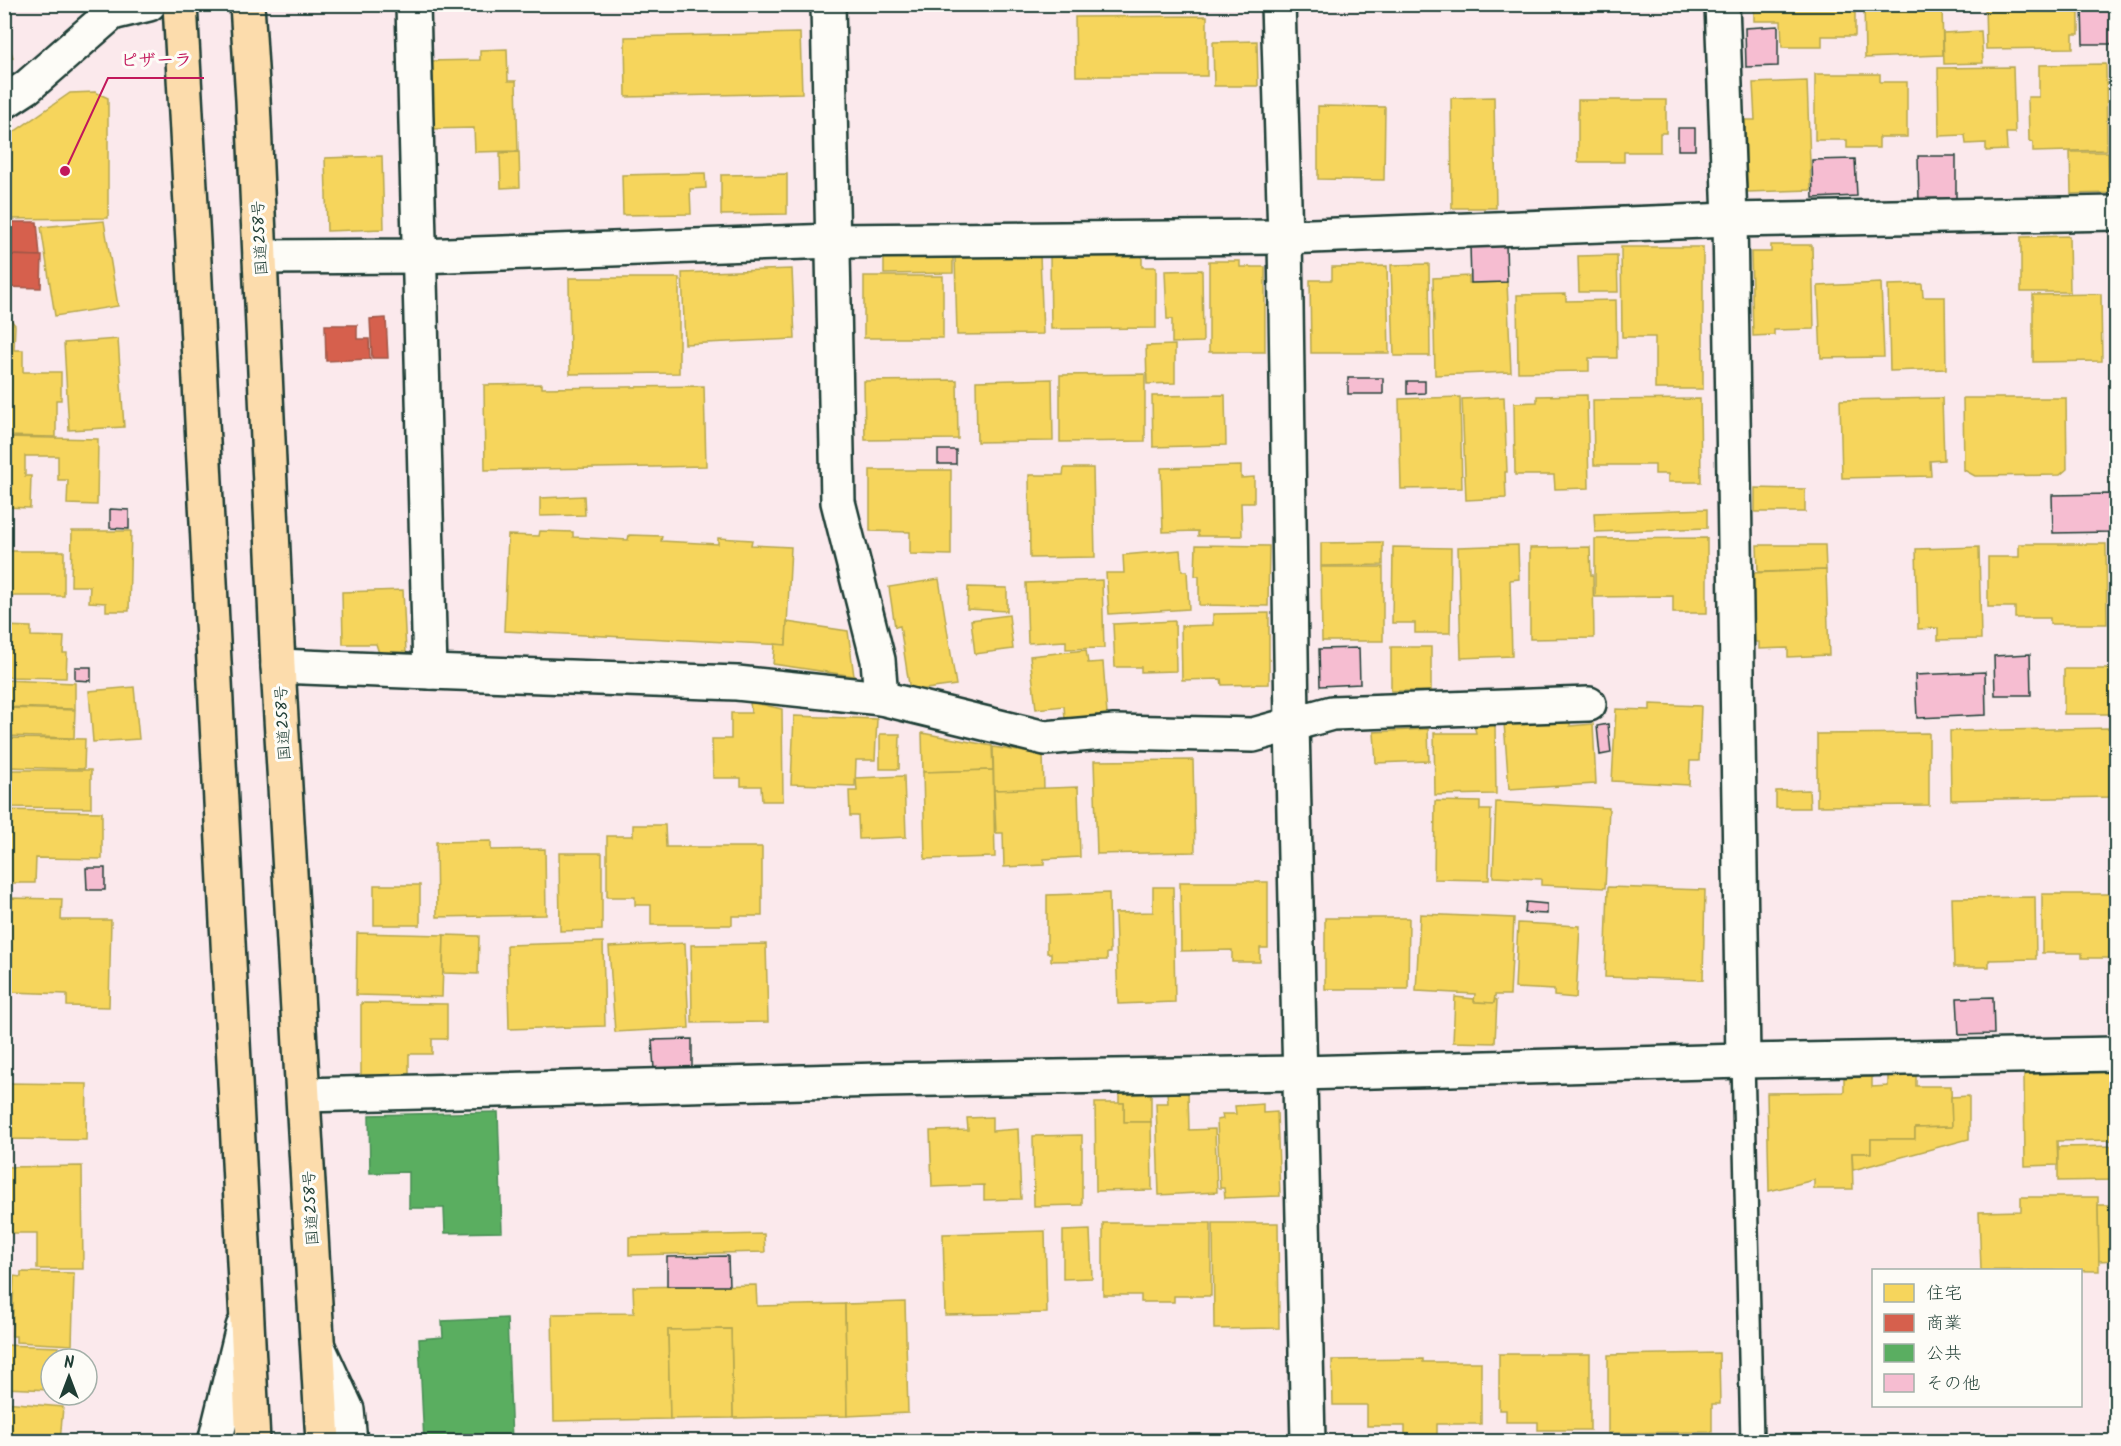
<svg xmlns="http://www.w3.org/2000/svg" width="2121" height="1446" font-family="Kalam,'Klee One',sans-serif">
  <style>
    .homes { fill: #f6d55c; stroke: #b6a750; stroke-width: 1.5 }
    .shops { fill: #d6604d; stroke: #9f5646; stroke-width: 1.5 }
    .public { fill: #5aae61; stroke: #488c54; stroke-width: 1.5 }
    .building { fill: #f6bdd1; stroke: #1f3d34; stroke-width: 1.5 }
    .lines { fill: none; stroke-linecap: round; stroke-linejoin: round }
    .service-casing { stroke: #1f3d34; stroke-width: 26 }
    .minor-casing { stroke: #1f3d34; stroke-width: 38 }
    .trunk-casing { stroke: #1f3d34; stroke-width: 38 }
    .service { stroke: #fdfcf7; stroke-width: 21 }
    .minor { stroke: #fdfcf7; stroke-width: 33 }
    .trunk { stroke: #fcdcac; stroke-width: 33 }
    .labels { text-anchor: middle; stroke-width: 6; stroke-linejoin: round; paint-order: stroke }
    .street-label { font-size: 16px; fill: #1f3d34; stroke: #fdfcf7 }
    .leader { fill: none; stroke: #c2185b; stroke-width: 2 }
    .callout-dot { fill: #c2185b; stroke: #fdfcf7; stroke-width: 2 }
    .callout-label { font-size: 18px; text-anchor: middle; font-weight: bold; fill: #c2185b; stroke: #fdfcf7; stroke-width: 6; stroke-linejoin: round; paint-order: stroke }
  </style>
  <rect width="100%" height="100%" fill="#fbe9ec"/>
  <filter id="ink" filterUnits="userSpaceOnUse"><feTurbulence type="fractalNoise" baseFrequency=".0167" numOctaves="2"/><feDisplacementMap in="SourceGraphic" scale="12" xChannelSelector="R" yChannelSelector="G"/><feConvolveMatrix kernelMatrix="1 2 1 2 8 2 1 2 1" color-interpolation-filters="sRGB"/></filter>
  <g filter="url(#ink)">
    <g class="homes">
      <path d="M709,4h23l1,6 -24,1z"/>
      <path d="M1754,4h101v32h-33v11h-40l-1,-26h-27z"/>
      <path d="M1864,4h78l1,51 -78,3z"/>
      <path d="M1985,4h90v9h4v21h-6v14l-87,1z"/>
      <path d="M1207,16v60h-131l-1,-59z"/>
      <path d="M4,29l9,29 -9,3z"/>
      <path d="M1981,31l2,32 -39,1 -1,-31z"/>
      <path d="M800,33l2,60 -176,4 -1,-60z"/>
      <path d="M1257,41l1,45h-44l-1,-44z"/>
      <path d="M507,49l1,32h8l2,70 -43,1 -1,-24 -44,1 -2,-68 52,-1v-10z"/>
      <path d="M2106,64l1,86 -74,2v-10l-4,-1 -1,-44h11v-32z"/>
      <path d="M2013,67l2,66h-9l1,17 -21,1v-8l-20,1 -1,-9 -26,1 -1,-68z"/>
      <path d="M1815,74h65v8h27v55h-28v11h-32v-8h-32z"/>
      <path d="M1807,81l4,109 -64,2 -2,-72h10l-2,-37z"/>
      <path d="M95,92l13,6v120l-104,1v-80l66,-46z"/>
      <path d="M1494,97l2,111h-44l-1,-110z"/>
      <path d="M1578,100h88v33h-6v19h-36v10h-46z"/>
      <path d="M1318,106l67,1 -1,73 -66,-1z"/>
      <path d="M519,152l1,35 -19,1 -1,-35z"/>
      <path d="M2070,152h38l1,41 -38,1z"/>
      <path d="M382,156l2,73 -57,2 -2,-73z"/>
      <path d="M705,173l1,15 -16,1 1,25 -68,1 -1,-40z"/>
      <path d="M787,174v40l-66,1v-40z"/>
      <path d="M104,221l14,85 -63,10 -14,-89z"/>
      <path d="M2069,236l1,56h-49v-55z"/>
      <path d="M1771,245h41l2,84 -40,1v5l-21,1 -2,-84h20z"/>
      <path d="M1621,247h82v142h-48v-52h-33z"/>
      <path d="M1040,255l3,79 -86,1 -2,-78z"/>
      <path d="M1142,255v12h14v61l-105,1 -1,-73z"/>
      <path d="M1617,255l1,37h-39l-1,-36z"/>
      <path d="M953,256v17l-69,1v-17z"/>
      <path d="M1209,261h31v6h25v85h-56z"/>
      <path d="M1429,264l1,92h-36l-3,-91z"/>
      <path d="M1387,266l2,87h-78l-1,-73h22v-13z"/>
      <path d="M792,269l3,70 -110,5 -3,-71z"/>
      <path d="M1202,270l1,72 -31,1v-24h-5l-2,-48z"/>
      <rect x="864" y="276" width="79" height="62"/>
      <path d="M1469,276v7l38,-1 4,90 -76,3 -2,-97z"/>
      <path d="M569,278h110v95l-109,1z"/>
      <path d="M1881,283l3,74 -63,1 -3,-72z"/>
      <path d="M1922,284l1,13h22l1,72 -56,2 -2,-86z"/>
      <path d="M1566,294v7l50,-1 1,58h-28v13l-71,1 -1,-77z"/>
      <path d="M2101,294l1,67 -69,1v-67z"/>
      <path d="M4,316h4l7,9 -1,25h9v22h38v28h-5v37l-52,-1z"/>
      <path d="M118,339l6,88 -55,3 -5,-87z"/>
      <path d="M1175,345v38l-28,1 -1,-38z"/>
      <path d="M1145,374v67l-85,1v-67z"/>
      <path d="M1052,379l1,62 -76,1 -1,-61z"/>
      <path d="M957,380l1,59 -93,1 -1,-59z"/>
      <path d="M542,384v4l162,-2 2,80 -221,4 -1,-85z"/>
      <path d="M1225,395l1,50 -73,2 -1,-51z"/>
      <path d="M1587,395l2,93 -34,1 -1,-14h-39l-1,-72 23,-1v-6z"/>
      <path d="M1460,397l2,91 -61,1 -2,-90z"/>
      <path d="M1504,397l3,75h-2l1,26 -40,2 -4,-101z"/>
      <path d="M1942,398l2,62 -14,1 1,15 -89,2 -2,-78z"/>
      <path d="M1963,398h103l1,71 -7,6 -85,1 -11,-6z"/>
      <path d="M1700,399l1,83h-33v-8h-13v-9h-61l-1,-65z"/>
      <path d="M4,437l94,2 -1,66 -30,-1 1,-24h-10v-24h-33v20h6l-1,32 -26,-1z"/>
      <path d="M1241,466v12l13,-1v26h-13l1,33h-44v-5l-35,1 -2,-64z"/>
      <path d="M1064,468h29l2,89 -65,1 -1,-83h34z"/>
      <path d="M870,470h81v85l-41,-1v-22l-40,-1z"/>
      <path d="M1755,488l50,1v23h-50z"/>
      <path d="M584,496l1,19 -45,1v-18z"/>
      <path d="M1707,509v19l-112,4 -1,-19z"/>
      <path d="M72,531h59l-2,80h-23v-8l-17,-1 1,-16h-19z"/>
      <path d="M540,531l33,1v5l55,3 1,-5 33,1 -1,5 57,3v-6l34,2 -1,5 40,2 -5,98 -282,-14 4,-96 31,1z"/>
      <path d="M1707,538v75h-34v-17l-78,1v-58z"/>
      <path d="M1383,542v23l-62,1v-23z"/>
      <path d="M2019,544h87l1,80h-57v-6h-35v-11h-27v-50h31z"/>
      <path d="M1196,545l73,1 -1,60 -69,-1v-29h-4z"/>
      <path d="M1518,545l1,34 -9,1 2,76 -51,2 -3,-111z"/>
      <path d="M1757,545h68l1,25 -68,2z"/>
      <path d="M1393,547l58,1 -1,85h-35v-10h-23z"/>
      <path d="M1590,547l1,28h2l1,63 -64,1v-91z"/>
      <path d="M1979,547l2,92 -43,1v-12l-20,1 -2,-80z"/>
      <path d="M1180,550l2,21h5l2,38 -80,5 -3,-41h18l-1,-18z"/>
      <rect x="4" y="551" width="60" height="45"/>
      <path d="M1321,567h62v74h-61z"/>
      <path d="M1826,570l3,85 -41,2v-9l-29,1v-7h-4l-3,-69z"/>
      <path d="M939,579l17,106 -46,6 -10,-65 -5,1 -6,-40z"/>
      <path d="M1102,580l2,68 -38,1v-8l-38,2 -2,-60z"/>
      <path d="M968,587l39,1v23l-40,-2z"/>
      <path d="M403,590l3,62 -27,1 -3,-9h-33l-1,-52z"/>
      <path d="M1269,613v71l-47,1 -1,-6 -39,1 -1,-54 32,-1v-11z"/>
      <path d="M1009,615l4,34 -38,5 -4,-34z"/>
      <path d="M1175,621l1,50 -35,1v-5h-26l-2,-43z"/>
      <path d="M787,622l61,9 6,45 -81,-12 2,-20 11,1z"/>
      <path d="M4,626l27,1v9l33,1 -1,16h4l-1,25 -62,-1z"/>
      <rect x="1391" y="647" width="40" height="44"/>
      <path d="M1086,650l2,13 15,-1 4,52 -42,5 -1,-13 -28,3 -6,-53z"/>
      <rect x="2064" y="669" width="52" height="45"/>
      <path d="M4,680l71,3v26l-71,-2z"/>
      <path d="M134,687l5,52 -46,3 -4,-51z"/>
      <path d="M750,702l32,7 1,92h-21l-1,-15h-20v-8h-28l-1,-39h19v-26h20z"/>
      <path d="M1650,704l51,2 -2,55h-9l-1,24 -77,-4 4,-72 34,1z"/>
      <path d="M4,708l71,2 -1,28 -70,-2z"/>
      <path d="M794,716l83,3 -2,41h-19l-1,26 -64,-2z"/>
      <path d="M1570,720v6l23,-2 3,60 -87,5 -5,-66z"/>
      <path d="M1474,725h21l1,69 -61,1 -1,-62h42z"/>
      <path d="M2110,728l2,69 -161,3 -1,-69z"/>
      <path d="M1428,729l1,32 -53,2 -2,-31z"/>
      <path d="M922,733l70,13 1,24 -70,2z"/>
      <path d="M1929,733v72l-112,1v-72z"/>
      <path d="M880,734h20l-1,35h-19z"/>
      <path d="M4,738l81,1 -1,30 -80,-2z"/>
      <path d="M993,747l50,8 1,34 -50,1z"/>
      <path d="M1193,760l2,92 -98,2 -3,-93z"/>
      <path d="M4,770h87v38l-87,-1z"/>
      <path d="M993,770l2,87 -70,2 -2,-87z"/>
      <path d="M904,776l2,61 -47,2 -1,-23h-8l-1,-25h8l-1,-13z"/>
      <path d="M1078,787l2,70 -36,2v6l-40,2 -1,-34h-7l-2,-43z"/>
      <path d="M1809,790l1,18h-34v-17z"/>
      <path d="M1435,801l45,1v8h11l-2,70 -55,-1z"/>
      <path d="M1496,802l113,6 -4,80 -64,-3v-6l-48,-2z"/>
      <path d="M4,810l98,2v47l-66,-1 -1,25h-31z"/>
      <path d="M633,825h32l1,22h96v69h-30v9h-81v-20h-16v-8h-28v-61h26z"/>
      <path d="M491,841v9l54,-1 1,66 -109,2 -1,-75z"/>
      <path d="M559,853h43v77l-42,1z"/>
      <path d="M1180,882h88v66h-8v14h-28v-12l-51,1z"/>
      <rect x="374" y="885" width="46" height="40"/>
      <path d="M1153,887h20l2,115 -57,2 -3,-91 38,-1z"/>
      <path d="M1608,887l97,3 -2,90 -98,-3z"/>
      <path d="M1109,893l1,60h-3v7l-56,1v-8h-4v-58z"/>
      <path d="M2042,894h74v64h-34v-5h-40z"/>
      <path d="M2035,897l1,62 -47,1v7h-35l-2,-69z"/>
      <path d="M4,898l58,1 -1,21h50l-2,87 -42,-1v-12l-58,-2v-12h-5z"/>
      <path d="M1420,914l94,4 -4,77h-15l-1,8 -20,-1 1,-8 -59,-3z"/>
      <path d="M1325,918h84l-1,71h-83z"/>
      <path d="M1518,923l62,3 -4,72 -22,-2v-6l-39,-2z"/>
      <path d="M357,933l87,2 -2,62 -86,-2z"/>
      <path d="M444,935l35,1 -1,38 -35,-1z"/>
      <path d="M603,942l2,84 -96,3 -2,-84z"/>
      <path d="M685,943l4,85 -74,4 -6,-85z"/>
      <path d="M766,944l2,78 -76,1 -1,-78z"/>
      <path d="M1455,997l19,2v3l20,1 1,-4 2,1 -2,43 -42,-1z"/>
      <path d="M361,1003l86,1v35h-15v15h-23v22l-48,-1z"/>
      <path d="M2116,1072v68l-59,1 1,24 -33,1 -1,-92z"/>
      <path d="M1888,1075h28v11h35l1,41 -37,1v11h-44v14h-19l1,36h-39v-9l-45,11 -2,-98 77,-1v-14l28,-1v10l16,-1z"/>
      <path d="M4,1083l83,1 -1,56 -82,-1z"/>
      <path d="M1151,1091v31h-27v-19h-5v-11z"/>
      <path d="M1188,1092l1,38 26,-1 2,63 -58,3 -3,-92h12l-1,-10z"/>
      <path d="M1969,1096v43l-116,31 -1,-17h19v-14h44v-11l37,-1 -1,-30z"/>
      <path d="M1095,1103h29v19h27l1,68 -56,1z"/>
      <path d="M1263,1104v9l14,-1 3,84 -55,2 -1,-10h-4l-3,-68 6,-1 -1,-5h14l-1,-8z"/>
      <path d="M992,1117v14l26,-2 3,70 -37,1v-15l-52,2 -2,-56 38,-1 -1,-12z"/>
      <path d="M1082,1135v70l-48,1 -1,-70z"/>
      <path d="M2116,1146v34l-58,1v-34z"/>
      <path d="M82,1166l1,103h-46v-36h-33v-66z"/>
      <path d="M2021,1197h77l1,74 -118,-1 -2,-58 42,-1z"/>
      <path d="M2098,1205h18v55l-17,1z"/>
      <path d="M1103,1223h108v73h-37v6h-33v-7h-38z"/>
      <path d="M1213,1223h65l1,105 -65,1z"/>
      <path d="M1090,1230l2,48 -29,1v-48z"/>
      <path d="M1045,1231l2,82 -102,2 -2,-81z"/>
      <path d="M764,1234l1,18 -136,3v-18z"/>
      <path d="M21,1272l53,1 -2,72 -56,-3v-6h-4l2,-60 7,1z"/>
      <path d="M756,1285l1,21 88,-2 2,112 -114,2 -2,-89 -63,1 2,89 -116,2 -2,-107 82,-1 -1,-26z"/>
      <path d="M4,1293h3l-1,46h-2z"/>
      <path d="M905,1302l3,111 -61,3 -2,-112z"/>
      <path d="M731,1329l2,89 -63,1 -2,-89z"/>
      <path d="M4,1345l55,2v12h-8v31l-47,-2z"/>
      <path d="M1719,1353l1,51h-8v28l-104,1v-78z"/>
      <path d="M1499,1354h91v76h-52v-8h-32v-12h-7z"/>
      <path d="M1423,1359v3h58v62h-44v14h-32v-12h-38v-21h-34l-1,-45z"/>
      <path d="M4,1402l59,5 -3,35h-56z"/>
    </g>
    <g class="shops">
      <path d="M4,222h33l3,34 -36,-1z"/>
      <path d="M4,255l38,1 -1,32 -37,-1z"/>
      <path d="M386,318l2,40h-16l-2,-39z"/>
      <path d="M325,325h32v14h12l1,20 -44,2z"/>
    </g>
    <g class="public">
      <path d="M498,1112l4,120 -57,1 -1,-25h-35v-36l-39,1 -1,-58z"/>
      <path d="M507,1318l5,124h-88l-5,-103 24,-2 -1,-16z"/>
    </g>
    <g class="building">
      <path d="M2114,6l1,38h-32l-1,-37z"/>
      <path d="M1778,26v40l-32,1 -1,-39z"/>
      <rect x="1678" y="128" width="17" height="22"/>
      <path d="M1918,156h38v45l-37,1z"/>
      <path d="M1855,159l2,37 -44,2 -1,-38z"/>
      <path d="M1506,244l1,38 -36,1 -1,-38z"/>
      <rect x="1348" y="378" width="35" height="16"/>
      <path d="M1407,381h18v12l-18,1z"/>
      <rect x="938" y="450" width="18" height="14"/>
      <path d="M2111,494l1,38 -59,1 -1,-38z"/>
      <path d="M110,509l19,1v19l-19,-1z"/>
      <path d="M1359,648l1,36 -40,2 -1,-37z"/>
      <path d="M2030,654l1,41h-36l-1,-39z"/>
      <path d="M75,667h16v14l-16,-1z"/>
      <path d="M1985,672l1,43 -69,3 -2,-43z"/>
      <path d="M1608,724l3,29 -11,2 -3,-29z"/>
      <path d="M86,868h19v22h-18z"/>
      <path d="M1526,902l21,2v10l-22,-1z"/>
      <path d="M1993,997l1,37 -35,1 -2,-37z"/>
      <path d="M692,1039v29l-38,1 -2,-29z"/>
      <path d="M728,1256l1,30h-62v-29z"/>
    </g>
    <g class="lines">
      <defs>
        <path id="service" d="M1743,1061l9,381"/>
        <g id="minor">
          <path d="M828,4l10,498 40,158 3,38"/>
          <path d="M1278,4l7,233 7,486 16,719"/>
          <path d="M1722,4l8,216 13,841"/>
          <path d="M4,102l23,-15 85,-74 37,-9"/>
          <path d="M260,257l159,-1 415,-15 451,-4 445,-17 386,-7"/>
          <path d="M278,666l152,6 -17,-668"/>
          <path d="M430,672l307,11 144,15 164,40 69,-6 139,3 79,-22 257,-9"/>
          <path d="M304,1095l577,-15 419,-7 443,-12 373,-7"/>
          <path d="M318,1347l29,63 3,32"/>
          <path d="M215,1442l28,-115"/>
        </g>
        <g id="trunk">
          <path d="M180,4l13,238 60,1200"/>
          <path d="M247,4l6,96 25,566 45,776"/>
        </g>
      </defs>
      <use href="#service" class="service-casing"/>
      <use href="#minor" class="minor-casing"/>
      <use href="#trunk" class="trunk-casing"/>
      <use href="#service" class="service"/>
      <use href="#minor" class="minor"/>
      <use href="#trunk" class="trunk"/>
    </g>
  </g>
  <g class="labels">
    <g class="street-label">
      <text transform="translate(259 238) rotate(-93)" y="6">国道258号</text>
      <text transform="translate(282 723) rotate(-93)" y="6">国道258号</text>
      <text transform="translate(310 1208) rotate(-93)" y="6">国道258号</text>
    </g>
  </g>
  <path class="leader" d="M65 171L108 78H204"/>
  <circle class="callout-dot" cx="65" cy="171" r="6"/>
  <g class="callout-label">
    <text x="156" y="66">ピザーラ</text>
  </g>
  <rect width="2121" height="1446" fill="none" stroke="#fdfcf7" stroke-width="24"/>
  <rect x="12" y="12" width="2097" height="1422" fill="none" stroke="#1f3d34" stroke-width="2" filter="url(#ink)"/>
  <rect x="1872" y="1269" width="210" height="138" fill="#fdfcf7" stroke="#a4b0a9" stroke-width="1.5"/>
  <rect x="1884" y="1284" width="30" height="18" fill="#f6d55c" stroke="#a4b0a9" stroke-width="1.5"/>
  <text x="1926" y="1299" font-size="18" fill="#1f3d34">住宅</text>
  <rect x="1884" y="1314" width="30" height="18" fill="#d6604d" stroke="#a4b0a9" stroke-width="1.5"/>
  <text x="1926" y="1329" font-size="18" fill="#1f3d34">商業</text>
  <rect x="1884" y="1344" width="30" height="18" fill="#5aae61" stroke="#a4b0a9" stroke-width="1.5"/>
  <text x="1926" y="1359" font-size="18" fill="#1f3d34">公共</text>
  <rect x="1884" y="1374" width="30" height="18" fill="#f6bdd1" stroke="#a4b0a9" stroke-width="1.5"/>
  <text x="1926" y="1389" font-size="18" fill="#1f3d34">その他</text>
  <g transform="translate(69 1377)"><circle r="28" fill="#fdfcf7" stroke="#a4b0a9" stroke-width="1.5"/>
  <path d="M0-4.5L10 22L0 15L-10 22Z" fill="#1f3d34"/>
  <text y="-9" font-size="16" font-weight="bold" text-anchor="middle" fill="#1f3d34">N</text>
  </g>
</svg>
